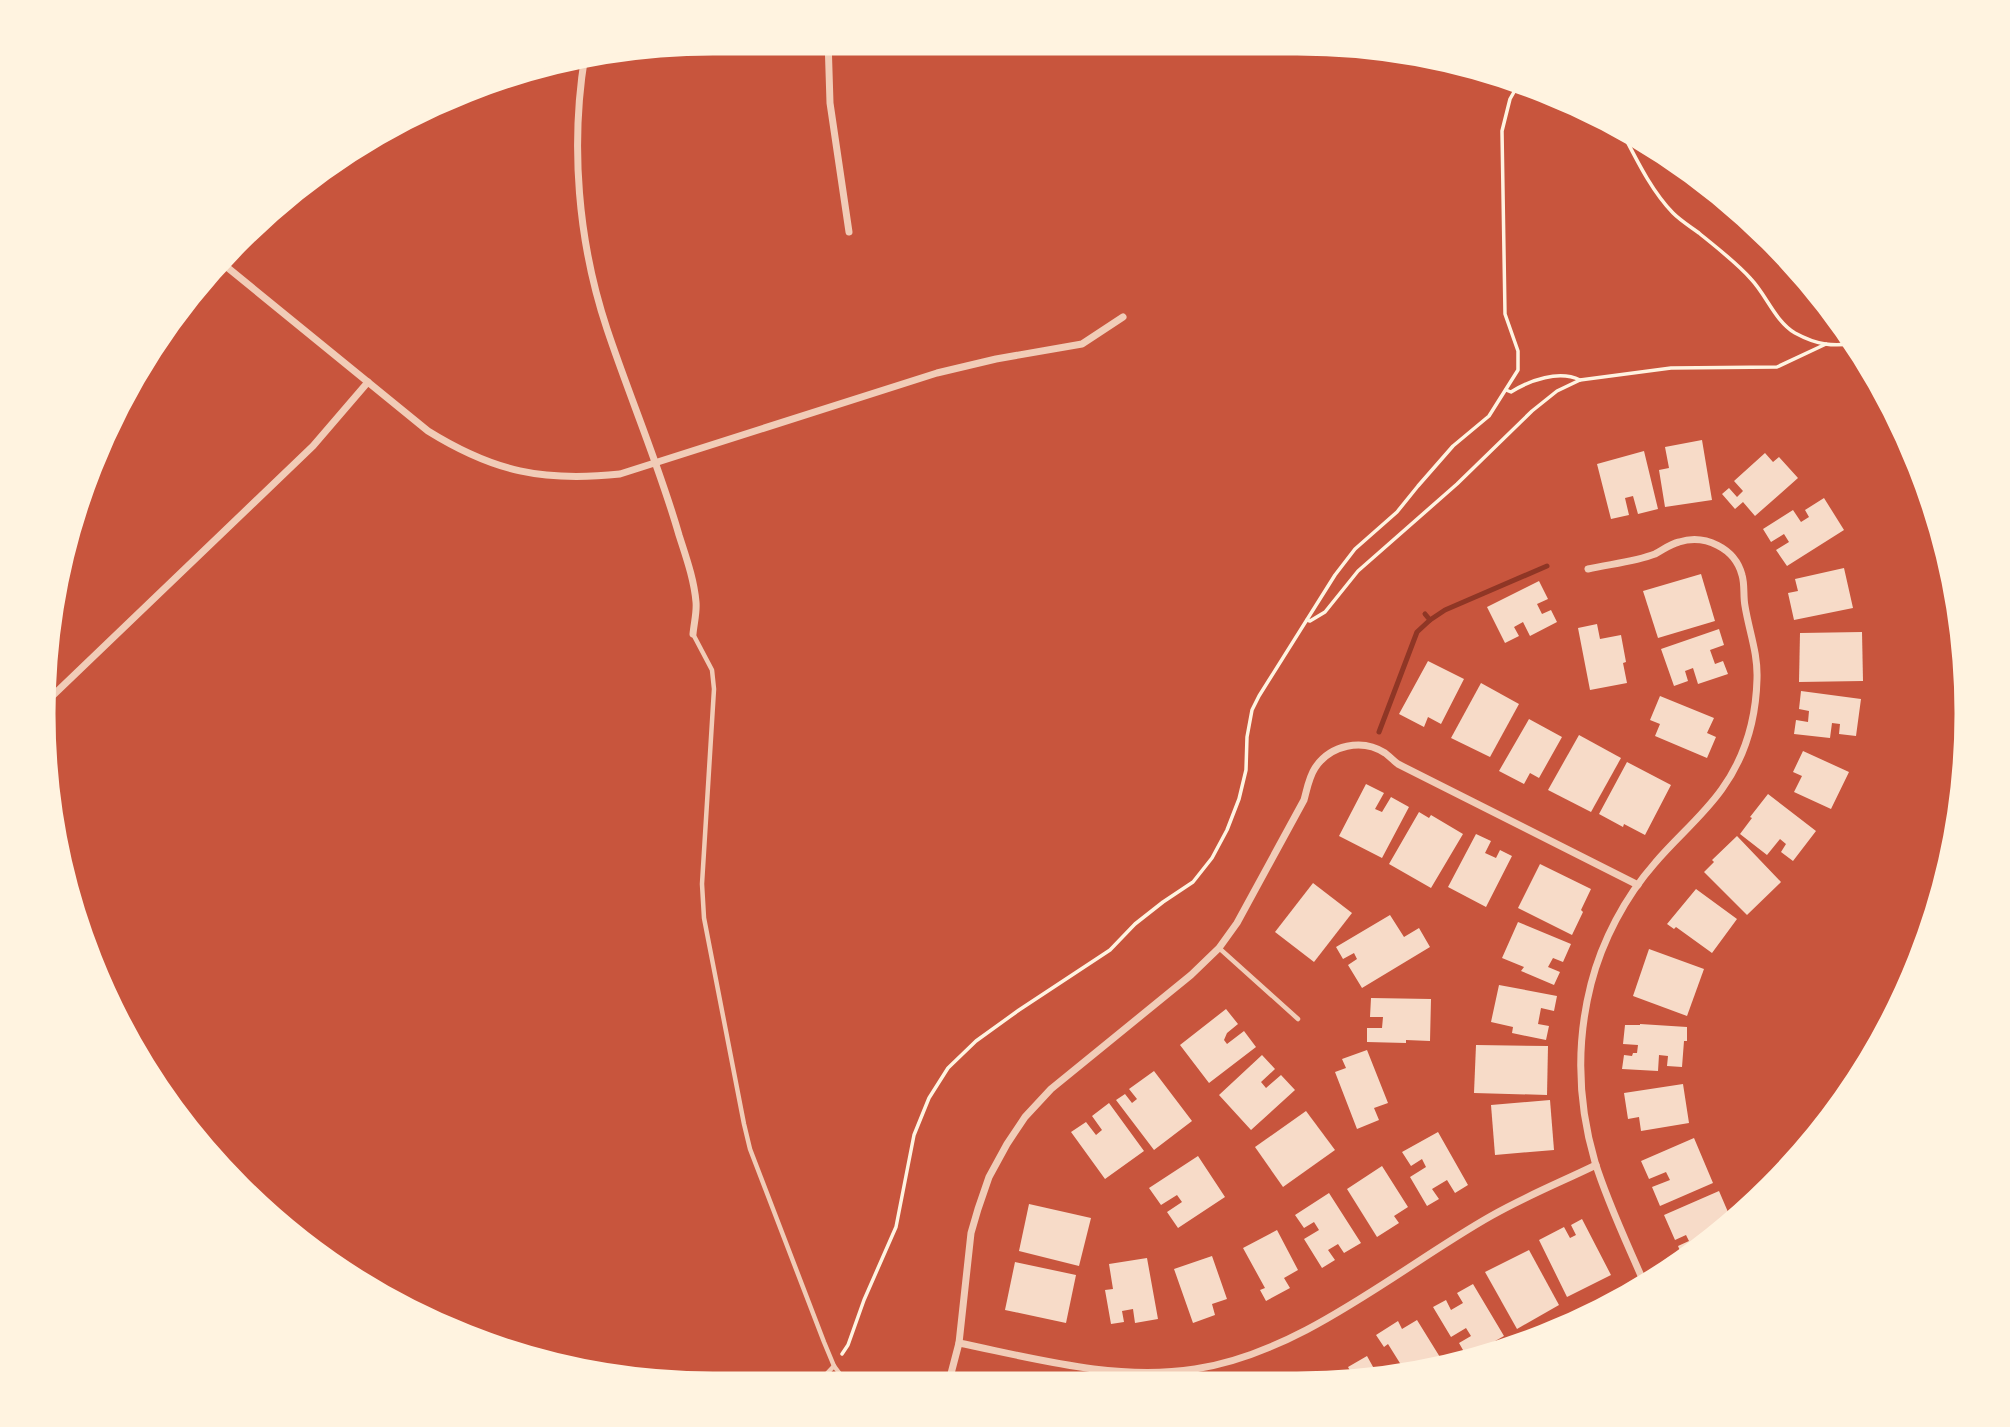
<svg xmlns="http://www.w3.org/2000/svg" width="2010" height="1427" font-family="'IBM Plex Sans',sans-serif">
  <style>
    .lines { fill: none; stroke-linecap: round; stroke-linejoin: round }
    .stream { stroke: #8f3625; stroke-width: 5 }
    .building { fill: #f7dbc8 }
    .path { stroke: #fff3e0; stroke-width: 3.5 }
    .service { stroke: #f1ccb7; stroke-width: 4.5 }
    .minor { stroke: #f1ccb7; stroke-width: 7 }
    .rim { fill: none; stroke: #fff3e0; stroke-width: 9 }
  </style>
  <rect width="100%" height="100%" fill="#c8553d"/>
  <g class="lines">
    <g class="stream">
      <path d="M1430,620l15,-10 102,-44"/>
      <path d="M1379,732l38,-100 13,-12 -5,-6"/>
    </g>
  </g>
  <g class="building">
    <path d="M1702,440l10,60 -47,7 -6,-37 10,-2 -4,-21z"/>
    <path d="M1644,451l14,58 -20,5 -5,-18 -8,2 4,17 -18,4 -14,-55z"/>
    <path d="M1765,453l8,9 6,-5 19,21 -43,38 -12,-14 -8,7 -13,-15 7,-6 8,9 6,-6 -9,-10z"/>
    <path d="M1824,498l20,32 -57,36 -11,-16 13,-8 -5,-8 -13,8 -8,-13 30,-19 8,12 8,-5 -4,-7z"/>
    <path d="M1844,568l9,40 -59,12 -6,-27 10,-2 -3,-12z"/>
    <path d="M1701,574l14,47 -57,17 -15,-47z"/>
    <path d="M1539,581l9,18 -11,5 5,10 9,-4 6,12 -27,14 -7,-14 -9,5 5,9 -14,7 -18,-36z"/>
    <path d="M1597,624l3,15 21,-4 5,27 -3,1 4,20 -37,7 -12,-62z"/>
    <path d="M1719,629l5,16 -14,5 5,14 8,-3 5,13 -30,10 -5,-16 -8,3 3,10 -14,5 -13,-37z"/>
    <path d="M1862,632l1,49 -64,1 1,-49z"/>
    <path d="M1428,661l36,18 -23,45 -13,-7 -4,10 -25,-13z"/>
    <path d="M1481,683l38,21 -29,53 -39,-19z"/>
    <path d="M1801,691l60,8 -5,37 -17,-2 1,-10 -8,-1 -2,15 -36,-4 2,-14 12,2 1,-11 -10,-2z"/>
    <path d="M1660,696l54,22 -7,15 9,4 -9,21 -52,-22 5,-12 -10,-4z"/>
    <path d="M1529,719l33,18 -23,41 -9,-5 -6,11 -25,-13z"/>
    <path d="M1579,735l42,23 -30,54 -43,-22z"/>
    <path d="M1803,751l46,21 -18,37 -37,-17 8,-16 -9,-4z"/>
    <path d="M1627,762l44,23 -26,50 -21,-11 -1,3 -24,-13z"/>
    <path d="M1366,784l18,9 -9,16 7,3 9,-15 18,10 -27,51 -43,-22z"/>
    <path d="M1768,794l48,37 -23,30 -12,-9 5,-8 -6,-5 -13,16 -27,-21 12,-16 -2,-1z"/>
    <path d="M1419,812l10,6 2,-3 32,19 -32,54 -42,-24z"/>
    <path d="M1476,834l15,7 -6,12 11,5 4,-8 12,6 -26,51 -38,-20z"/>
    <path d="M1737,836l44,46 -34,33 -43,-43 10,-10 -2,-2z"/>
    <path d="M1540,864l51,25 -10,21 2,2 -11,23 -54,-27z"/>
    <path d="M1313,883l39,30 -38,49 -39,-30z"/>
    <path d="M1696,889l41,30 -25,34 -36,-26 -2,2 -7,-5z"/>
    <path d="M1390,915l14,22 15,-9 11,19 -68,41 -14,-23 9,-6 -3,-6 -11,6 -7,-12z"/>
    <path d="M1518,922l53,22 -8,18 -10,-4 -5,9 12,5 -6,13 -33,-14 3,-4 -22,-9z"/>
    <path d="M1649,949l55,20 -17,47 -54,-20z"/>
    <path d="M1499,985l58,11 -3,15 -13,-3 -3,16 11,2 -3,14 -34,-7 1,-6 -22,-5z"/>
    <path d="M1371,998l60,1 -1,42 -24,-1v3l-39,-1v-14h15l1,-11h-13z"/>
    <path d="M1226,1009l12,15 -11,9 -3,7 3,4 17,-13 12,16 -47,36 -29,-38z"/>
    <path d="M1640,1024l47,3v14h-3l-2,26 -15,-1 1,-10 -9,-1 -1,16 -36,-2 2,-14 8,1 1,-3h4l1,-8 -15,-1 2,-19h15z"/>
    <path d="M1476,1045l72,1 -1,49 -73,-2z"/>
    <path d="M1367,1050l21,53 -14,5 5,12 -22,9 -22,-57 11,-4 -4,-9z"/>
    <path d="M1262,1055l13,14 -14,13 5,6 15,-13 14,15 -44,40 -32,-35z"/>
    <path d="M1154,1071l38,50 -38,29 -38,-50 9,-6 7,9 5,-4 -8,-10z"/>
    <path d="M1683,1084l6,39 -48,8 -2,-14 -11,2 -4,-26z"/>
    <path d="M1550,1100l4,50 -59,5 -4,-50z"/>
    <path d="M1109,1103l35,48 -39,28 -34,-47 15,-10 10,13 6,-5 -10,-14z"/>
    <path d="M1306,1111l29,39 -52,37 -28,-40z"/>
    <path d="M1438,1132l30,53 -13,8 -8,-13 -15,9 7,10 -12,7 -17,-29 16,-10 -4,-8 -11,7 -9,-14z"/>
    <path d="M1694,1138l19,45 -53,23 -8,-19 18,-7 -4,-8 -17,7 -8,-18z"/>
    <path d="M1198,1156l27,41 -47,31 -11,-16 15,-10 -5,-7 -16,10 -12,-17z"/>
    <path d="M1382,1166l26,41 -14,9 5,7 -22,14 -30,-48z"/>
    <path d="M1719,1191l15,35 -51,32 -5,-12 11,-5 -3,-6 -11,5 -11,-25z"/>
    <path d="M1329,1193l32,50 -17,10 -6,-9 -10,6 7,10 -13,8 -18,-29 15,-9 -5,-8 -10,6 -9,-13z"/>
    <path d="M1029,1204l62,14 -12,48 -60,-15z"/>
    <path d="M1582,1219l29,56 -44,22 -28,-57 25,-13 6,11 6,-3 -5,-10z"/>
    <path d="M1277,1230l21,40 -14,8 6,10 -24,13 -6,-11 5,-2 -22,-40z"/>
    <path d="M1529,1250l30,55 -42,24 -32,-57z"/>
    <path d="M1212,1256l15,43 -15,5 3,11 -22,8 -19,-54z"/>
    <path d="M1147,1258l11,61 -23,4 -2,-14 -11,2 2,11 -13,2 -6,-34 8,-1 -4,-25z"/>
    <path d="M1015,1262l61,13 -10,48 -61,-13z"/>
    <path d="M1473,1284l31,52 -37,21 -8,-14 12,-7 -5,-8 -15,9 -18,-30 13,-7 5,10 12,-7 -6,-10z"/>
    <path d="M1417,1320l26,42 -12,7 -23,7 -20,-32 -4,3 -8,-12 22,-14 4,8z"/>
    <path d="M1367,1356l15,27h-37l9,-5 -6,-11z"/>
    <path d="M1339,1374l5,9h-14l-1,-2z"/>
  </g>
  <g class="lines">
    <g class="path">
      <path d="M1617,122c17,32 32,66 56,91 8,8 18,14 26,20 18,15 37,29 52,46 16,17 24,42 44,54 22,12 38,14 62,10"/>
      <path d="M1506,390l5,2c19,-12 48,-22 69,-12"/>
      <path d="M1307,620l3,1 15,-9 33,-41 99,-87 75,-73 25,-20 23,-11 91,-12 106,-1 49,-23"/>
      <path d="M842,1354l6,-9 16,-45 32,-73 18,-92 15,-37 19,-30 28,-27 43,-31 91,-60 25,-26 28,-22 30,-20 19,-24 15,-28 12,-31 7,-29 1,-33 5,-27 7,-14 76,-121 20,-26 42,-37 21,-26 35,-40 36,-30 29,-46v-19l-13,-37 -3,-183 8,-32 8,-14"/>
    </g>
    <g class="service">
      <path d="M693,634l19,36 2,19 -12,195 2,34 40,206 6,25 74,193 10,24 15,20"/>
      <path d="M1219,948l79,71"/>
      <path d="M815,1386l19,-20"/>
    </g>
    <g class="minor">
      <path d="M828,39l2,64 19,129"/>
      <path d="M585,55c-15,90 -7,187 22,274 23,69 52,136 72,206 7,22 15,44 17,67 1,10 -2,21 -3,32"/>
      <path d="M217,259l211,172c66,41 115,51 192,43l317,-101 59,-14 86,-15 41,-27"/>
      <path d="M1588,569c22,-5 46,-7 67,-15 8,-4 15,-10 24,-12 26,-8 56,6 63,33 3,10 1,21 3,31 4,25 13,47 12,73 -1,39 -12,78 -35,110 -19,27 -46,49 -67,74 -30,34 -53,78 -64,121 -15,59 -13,120 4,178 13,42 33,83 50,123"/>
      <path d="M44,704l269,-258 55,-64"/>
      <path d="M959,1343c78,16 156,38 236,26 107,-16 204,-101 296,-153 33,-19 70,-34 105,-51"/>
      <path d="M1116,1384l1,-12"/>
      <path d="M948,1385l11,-42 12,-110 7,-24 11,-32 18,-33 18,-27 26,-28 140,-114 28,-27 18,-25 67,-123c3,-11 5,-23 11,-32 15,-23 47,-30 70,-15 4,3 9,8 13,11l240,121"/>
    </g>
  </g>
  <path d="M0 0H2010V1427H0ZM713 51H1297A662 662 0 0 1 1959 713V714A662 662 0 0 1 1297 1376H713A662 662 0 0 1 51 714V713A662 662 0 0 1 713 51Z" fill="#fff3e0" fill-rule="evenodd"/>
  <path class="rim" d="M713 51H1297A662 662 0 0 1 1959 713V714A662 662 0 0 1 1297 1376H713A662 662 0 0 1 51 714V713A662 662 0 0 1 713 51Z"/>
</svg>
